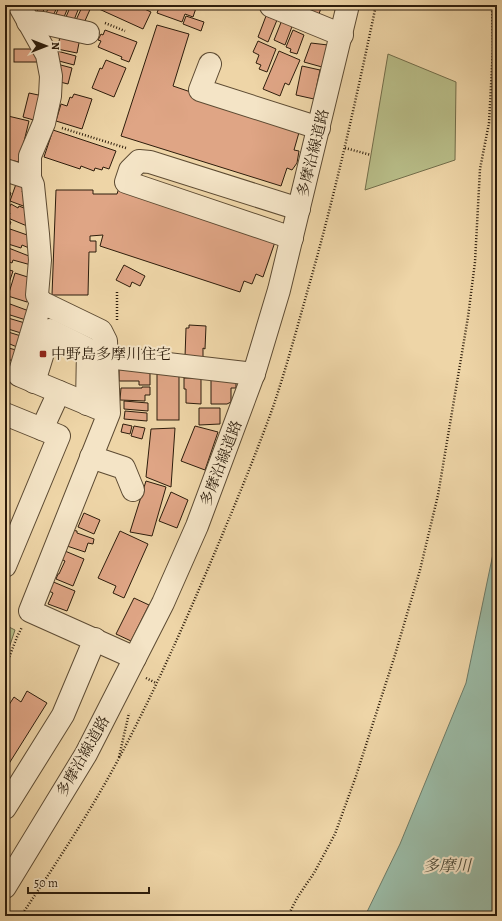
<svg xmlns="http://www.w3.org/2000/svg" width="502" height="921" font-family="Alegreya,'Noto Serif JP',serif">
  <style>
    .green { fill: #b8bd88; stroke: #726d4a }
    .water { fill: #9ab9a4; stroke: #6e7b67 }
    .building { fill: #dfa585; stroke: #2d1d0c }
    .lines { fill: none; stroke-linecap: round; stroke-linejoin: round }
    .minor-casing { stroke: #5d4b33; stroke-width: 24 }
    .path { stroke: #2d1d0c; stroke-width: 2.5; stroke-dasharray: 1 2; stroke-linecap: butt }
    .minor { stroke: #f4e4c6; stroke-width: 22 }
    .poi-dot { fill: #8f2418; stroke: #f4e4c6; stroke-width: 1.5 }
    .labels { text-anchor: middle; stroke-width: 4; stroke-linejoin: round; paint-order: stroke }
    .street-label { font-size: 15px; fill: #2d1d0c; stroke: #f4e4c6 }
    .poi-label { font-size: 15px; fill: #2d1d0c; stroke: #f4e4c6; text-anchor: start }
    .water-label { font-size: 16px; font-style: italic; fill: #4e4c3a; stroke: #f4e4c6 }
  </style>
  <rect width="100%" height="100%" fill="#eed5a7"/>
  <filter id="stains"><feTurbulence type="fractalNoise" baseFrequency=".005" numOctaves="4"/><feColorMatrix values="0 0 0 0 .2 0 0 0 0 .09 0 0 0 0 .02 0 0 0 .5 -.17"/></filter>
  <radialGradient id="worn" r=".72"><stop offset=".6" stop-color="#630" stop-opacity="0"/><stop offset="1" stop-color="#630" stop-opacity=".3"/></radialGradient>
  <g class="green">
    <path d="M388,54l68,28 -1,78 -90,30z"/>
    <path d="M5,625l10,5 -10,30z"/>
  </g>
  <path class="water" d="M497,528v388h-132l35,-72 66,-161 28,-134z"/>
  <g class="building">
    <path d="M30,5h18v3l-4,-1 -1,7 -6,-1 1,-6z"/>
    <path d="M50,5h8l-5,11 -7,-3z"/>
    <path d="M60,5h9l-5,12 -8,-3z"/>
    <path d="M71,5h9l-6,15 -8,-3z"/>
    <path d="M83,5h9l-8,18 -8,-3z"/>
    <path d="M101,5h35l15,7 -8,17 -44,-20z"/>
    <path d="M160,5h37l-4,12 -8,-3 -3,8 -25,-9z"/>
    <path d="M304,5h18l-4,12 -16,-6z"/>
    <path d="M186,16l18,6 -3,9 -18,-7z"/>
    <path d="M266,16l11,4 -9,22 -10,-5z"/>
    <path d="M282,20l11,4 -8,21 -11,-5z"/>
    <path d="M157,25l32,9 -16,52 127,43 -6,21 5,1 -2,12 -5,7 -5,-2 -6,18 -160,-50z"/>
    <path d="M105,30l32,12 -8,20 -8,-3 1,-2 -24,-10 3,-6 -3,-1 3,-6 2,1z"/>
    <path d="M293,30l11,5 -7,19 -7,-2 1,-3 -5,-2z"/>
    <path d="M61,33l19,5 -3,15 -20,-4z"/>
    <path d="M258,41l18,8 -9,23 -8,-3 2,-4 -5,-2 3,-8 -6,-3z"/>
    <path d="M311,43l17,2 -6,22 -18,-5z"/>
    <rect x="14" y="49" width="23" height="13"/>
    <path d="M57,51l19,5 -2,9 -15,-4v-2l-3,-1z"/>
    <path d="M279,51l21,9 -11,25 -4,-2 -5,13 -17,-7z"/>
    <path d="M106,60l20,8 -12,29 -22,-9 8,-20 2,1z"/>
    <path d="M57,64l15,4 -4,16 -12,-3z"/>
    <path d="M302,66l18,4 -6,29 -18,-4z"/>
    <path d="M29,93l14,3 -2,26 -18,-5z"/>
    <path d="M74,94l18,5 -10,30 -26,-8 5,-17 6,2 3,-9 2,1z"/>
    <path d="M8,116l21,5 -10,41 -14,-3v-28z"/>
    <path d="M53,130l63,21 -7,18 -6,-2 -1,3 -7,-2 -1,3 -13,-5 -1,3 -36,-12z"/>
    <path d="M16,184l8,3 -2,5 4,2v13l-16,-6z"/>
    <path d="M119,188l157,51 -13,38 -7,-3 -4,10 -8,-3 -4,11 -140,-46 3,-11 -13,1v5h6v11h-7l-1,43h-36l4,-105h37v4h24z"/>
    <path d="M5,190l6,3 -6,15z"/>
    <path d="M11,204l7,4 1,-2 10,4 -2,16 -19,-8 2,-5 -3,-1z"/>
    <path d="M5,219l6,3 -6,14z"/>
    <path d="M10,229l23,8 -4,11 -7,-3 -1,3 -16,-5z"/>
    <path d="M6,247l28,11 -3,7 -18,-5 -1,3 -7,-3z"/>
    <path d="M124,265l21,11 -5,10 -8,-4 -2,5 -14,-7z"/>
    <path d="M5,269l8,2 -5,15 -3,-1z"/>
    <path d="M15,273l19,6 -7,23 -19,-6z"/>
    <path d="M10,304l19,7 -3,9 -19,-6z"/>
    <path d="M8,318l17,5 -4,10 -16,-5z"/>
    <path d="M189,325l17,1 -1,23 -2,-1v10l-18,-1 1,-29h3z"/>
    <path d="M5,331l16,5 -4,11 -12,-5z"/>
    <path d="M5,347l11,3 -3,11 -8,-3z"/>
    <path d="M119,365h31v20h-11v-4h-20z"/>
    <rect x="157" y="373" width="22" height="47"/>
    <path d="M211,375l25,5v8h-5v14l-4,2h-16z"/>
    <path d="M184,378h17v26l-15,-1v-14h-2z"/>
    <path d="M142,387h8v8h-5v6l-25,-1 1,-12h21z"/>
    <path d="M124,401l24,2v8l-24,-2z"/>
    <path d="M199,408h21v16l-21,1z"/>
    <path d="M125,411l22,2v8l-23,-2z"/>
    <path d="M123,424l9,2 -2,8 -9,-2z"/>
    <path d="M134,426l11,2 -3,11 -11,-3z"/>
    <path d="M195,426l23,6 -13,38 -24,-9z"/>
    <path d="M175,428l-4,59 -25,-10 5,-48z"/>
    <path d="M146,481l20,6 -14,49 -22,-4z"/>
    <path d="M171,492l17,8 -11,28 -18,-7z"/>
    <path d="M84,513l16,7 -6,14 -16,-7z"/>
    <path d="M72,530l5,1v2l17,6 -1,5 -5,-1 -3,9 -18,-6z"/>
    <path d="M120,531l28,13 -24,54 -11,-5 3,-7 -18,-8z"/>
    <path d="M65,551l19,8 -11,27 -17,-7 2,-5h1l6,-13 -4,-2z"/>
    <path d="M51,581l24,10 -8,20 -19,-7 5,-11 -6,-3z"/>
    <path d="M134,598l15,7 -18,36 -15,-7z"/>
    <path d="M27,691l20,12 -42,67v-59l9,-14 7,5z"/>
  </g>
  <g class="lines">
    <defs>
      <g id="minor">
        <path d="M19,5l28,50 4,21 -1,20 -6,27 -14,33v22"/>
        <path d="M272,5l-1,1 71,29"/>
        <path d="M28,22l15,1 45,10"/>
        <path d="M210,64l-10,26 119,38"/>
        <path d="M5,170l25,8 3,7 5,49 2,26 -3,35 4,7"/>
        <path d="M292,238l-166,-56 4,-12 9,-9 11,1 149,47"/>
        <path d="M107,357l147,17"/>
        <path d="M19,375l22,-73 60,29 5,10 3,72 -79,198 105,47"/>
        <path d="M21,376l79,33"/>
        <path d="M34,382l16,-52 38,19 -1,55"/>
        <path d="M5,414l54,22 -54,130"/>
        <path d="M42,429l17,-37"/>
        <path d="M91,457l33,11 9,22"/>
        <path d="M5,808l58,-93 32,-76"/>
        <path d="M5,887l81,-133 77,-151 34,-77 58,-156 24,-80 69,-285"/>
      </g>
    </defs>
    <use href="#minor" class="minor-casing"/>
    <g class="path">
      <path d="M105,23l20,8"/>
      <path d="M62,128l64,20"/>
      <path d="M345,148l26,7"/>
      <path d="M117,320v-28"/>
      <path d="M5,668l12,-31 5,-10"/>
      <path d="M146,678l10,5"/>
      <path d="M119,757l10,-44"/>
      <path d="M21,916c34,-51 68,-102 97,-156 37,-69 69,-142 100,-215 19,-45 38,-91 55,-138 13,-38 24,-79 35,-118 27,-94 48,-189 68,-284"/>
      <path d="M288,916l9,-18 17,-25 21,-39 21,-58 39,-121 25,-85 18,-75 30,-178 7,-55 5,-93 9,-46 4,-75 -1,-43"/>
    </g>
    <use href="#minor" class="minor"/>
  </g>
  <rect class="poi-dot" x="39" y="350" width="8" height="8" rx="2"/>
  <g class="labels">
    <g class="street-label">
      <text transform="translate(313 153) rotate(-76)" y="5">多摩沿線道路</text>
      <text transform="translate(221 463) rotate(-69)" y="5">多摩沿線道路</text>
      <text transform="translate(83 756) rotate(-60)" y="5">多摩沿線道路</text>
    </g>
    <g class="poi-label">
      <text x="51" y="359">中野島多摩川住宅</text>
    </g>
    <g class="water-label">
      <text x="447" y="871">多摩川</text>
    </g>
  </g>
  <rect width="502" height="921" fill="none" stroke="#eed5a7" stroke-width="20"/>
  <rect x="6" y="6" width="490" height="909" fill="none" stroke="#2d1d0c" stroke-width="2"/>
  <rect x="10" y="10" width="482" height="901" fill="none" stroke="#2d1d0c"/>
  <g transform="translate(46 46) rotate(90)" stroke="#f4e4c6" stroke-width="3" paint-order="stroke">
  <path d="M0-3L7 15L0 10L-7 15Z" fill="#2d1d0c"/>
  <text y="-6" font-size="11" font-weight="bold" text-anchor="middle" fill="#2d1d0c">N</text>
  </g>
  <path d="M28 887v6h121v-6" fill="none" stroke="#2d1d0c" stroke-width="2"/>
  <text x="34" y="887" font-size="12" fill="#2d1d0c" stroke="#f4e4c6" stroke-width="3" paint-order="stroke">50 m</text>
  <rect width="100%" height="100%" filter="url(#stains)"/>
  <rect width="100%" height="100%" fill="url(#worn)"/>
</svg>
